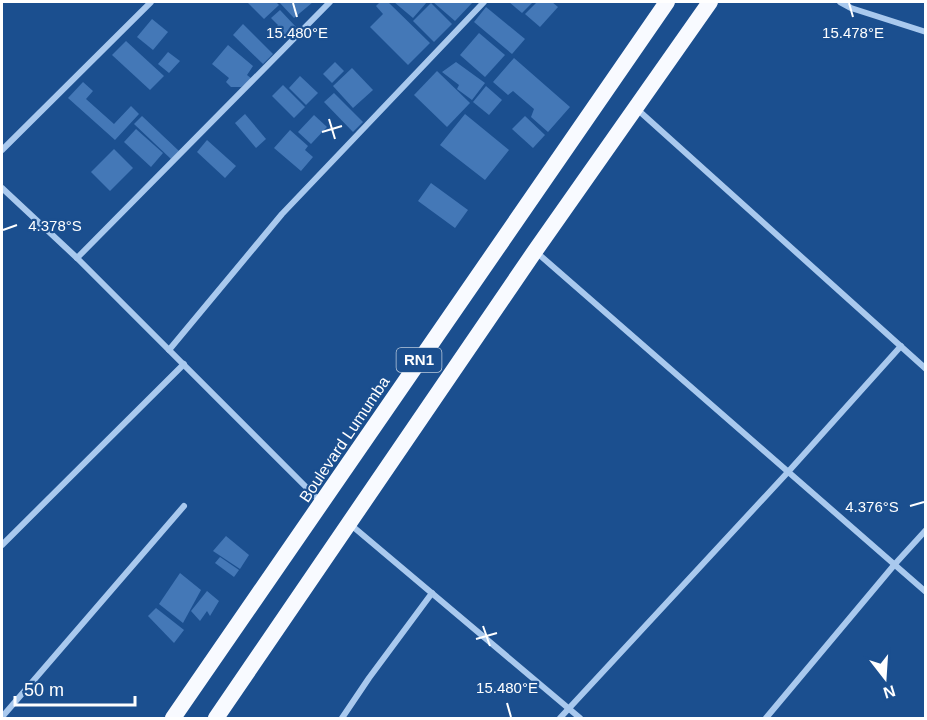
<svg xmlns="http://www.w3.org/2000/svg" width="927" height="720" font-family="Helvetica,sans-serif">
  <style>
    .building { fill: #4478b7 }
    .lines { fill: none; stroke-linecap: round; stroke-linejoin: round }
    .minor { stroke: #a9c9ee; stroke-width: 6 }
    .trunk { stroke: #f8faff; stroke-width: 16 }
    .ticks { fill: none; stroke: #fff; stroke-width: 2 }
    .labels { text-anchor: middle; stroke-width: 4.5; stroke-linejoin: round; paint-order: stroke }
    .shield { fill: #1b4f8f; stroke: #bbcadd; stroke-width: 1.5 }
    .shield-label { font-size: 15px; font-weight: bold; fill: #fff }
    .street-label { font-size: 16px; fill: #fff; stroke: #1b4f8f }
    .ticks-label { font-size: 15px; text-anchor: middle; fill: #fff; stroke: #1b4f8f; stroke-width: 4.5; stroke-linejoin: round; paint-order: stroke }
  </style>
  <rect width="100%" height="100%" fill="#1b4f8f"/>
  <g class="building">
    <path d="M249,2h27l3,3 -15,14 -16,-16z"/>
    <path d="M279,2h34l-19,16z"/>
    <path d="M380,2h8l42,41 -22,22 -38,-38 13,-13 -7,-8z"/>
    <path d="M394,2h33l-14,16z"/>
    <path d="M433,2h40l-18,19z"/>
    <path d="M509,2h24l-11,11z"/>
    <path d="M537,2h15l6,5 -18,20 -15,-13z"/>
    <path d="M431,3l21,21 -18,18 -21,-21z"/>
    <path d="M486,7l39,32 -13,15 -38,-32z"/>
    <path d="M280,10l16,17 -11,11 -10,-10 3,-3 -7,-7z"/>
    <path d="M152,19l16,13 -15,18 -16,-13z"/>
    <path d="M243,24l30,30 -10,10 -30,-29z"/>
    <path d="M479,33l26,22 -20,22 -25,-22z"/>
    <path d="M126,41l38,35 -14,14 -38,-35z"/>
    <path d="M228,45l25,21 -6,9 5,4 -11,8h-10l-5,-5 3,-4 -17,-14z"/>
    <path d="M168,52l12,9 -11,12 -11,-9z"/>
    <path d="M514,58l56,49 -22,25 -17,-15 3,-8 -21,-18 -5,4 -15,-13z"/>
    <path d="M335,62l9,9 -12,12 -9,-9z"/>
    <path d="M456,62l29,21 -13,17 -15,-11 2,-4 -17,-13z"/>
    <path d="M352,68l21,22 -20,18 -20,-22z"/>
    <path d="M437,71l33,32 -23,24 -33,-32z"/>
    <path d="M300,76l18,17 -12,12 -17,-17z"/>
    <path d="M83,82l10,9 -7,8 28,25 17,-18 8,8 -24,26 -47,-42z"/>
    <path d="M283,85l22,22 -11,11 -22,-22z"/>
    <path d="M486,86l16,14 -13,15 -16,-13z"/>
    <path d="M334,93l29,29 -10,10 -29,-30z"/>
    <path d="M245,114l21,25 -10,9 -21,-25z"/>
    <path d="M465,114l44,36 -24,30 -45,-35z"/>
    <path d="M314,115l13,12 -16,17 -13,-12z"/>
    <path d="M142,116l37,35 -8,8 -37,-35z"/>
    <path d="M525,116l20,19 -12,13 -21,-19z"/>
    <path d="M136,129l27,24 -12,14 -27,-25z"/>
    <path d="M290,130l18,16 -3,4 8,7 -12,14 -27,-23z"/>
    <path d="M207,140l29,26 -11,12 -28,-26z"/>
    <path d="M114,149l19,19 -23,23 -19,-19z"/>
    <path d="M431,183l37,27 -13,18 -37,-27z"/>
    <path d="M226,536l23,19 -9,14 -27,-18z"/>
    <path d="M220,557l19,13 -5,7 -19,-14z"/>
    <path d="M180,573l21,17 -18,33 -24,-19z"/>
    <path d="M207,591l12,10 -9,15 -3,-5 -7,10 -9,-10z"/>
    <path d="M156,608l28,22 -10,13 -26,-27z"/>
  </g>
  <g class="lines">
    <g class="minor">
      <path d="M840,2l11,6 75,24"/>
      <path d="M638,110l288,259"/>
      <path d="M2,150l149,-148"/>
      <path d="M2,188l75,70 243,243"/>
      <path d="M535,251l391,341"/>
      <path d="M77,258l253,-256"/>
      <path d="M169,350l113,-136 202,-212"/>
      <path d="M351,525l229,193"/>
      <path d="M2,545l182,-181"/>
      <path d="M2,717l182,-211"/>
      <path d="M342,718l27,-40 63,-85"/>
      <path d="M560,718l228,-246 113,-126"/>
      <path d="M766,718l129,-154 31,-34"/>
    </g>
    <g class="trunk">
      <path d="M173,718l494,-716"/>
      <path d="M216,718l319,-467 175,-249"/>
    </g>
  </g>
  <path class="ticks" d="M293,3l4,14M849,3l4,14M329,119l6,20M322,132l20,-6M3,230l14,-5M910,506l14,-4M483,626l7,20M476,639l21,-6M507,703l4,14"/>
  <g class="labels">
    <rect class="shield" x="396.5" y="348" width="45" height="24" rx="4.5"/>
    <g class="shield-label">
      <text x="419" y="365">RN1</text>
    </g>
    <g class="street-label">
      <text transform="translate(344 439) rotate(-56)" y="6">Boulevard Lumumba</text>
    </g>
  </g>
  <g class="ticks-label">
    <text x="297" y="38">15.480°E</text>
    <text x="853" y="38">15.478°E</text>
    <text x="55" y="231">4.378°S</text>
    <text x="872" y="512">4.376°S</text>
    <text x="507" y="693">15.480°E</text>
  </g>
  <rect width="927" height="720" fill="none" stroke="#ffffff" stroke-width="6"/>
  <g transform="translate(885 678) rotate(163)" stroke="#1b4f8f" stroke-width="4.5" paint-order="stroke">
  <path d="M0-4.5L10 22L0 15L-10 22Z" fill="#ffffff"/>
  <text y="-9" font-size="16" font-weight="bold" text-anchor="middle" fill="#ffffff">N</text>
  </g>
  <path d="M15 696v9h120v-9" fill="none" stroke="#ffffff" stroke-width="3"/>
  <text x="24" y="696" font-size="18" fill="#ffffff" stroke="#1b4f8f" stroke-width="4.5" paint-order="stroke">50 m</text>
</svg>
